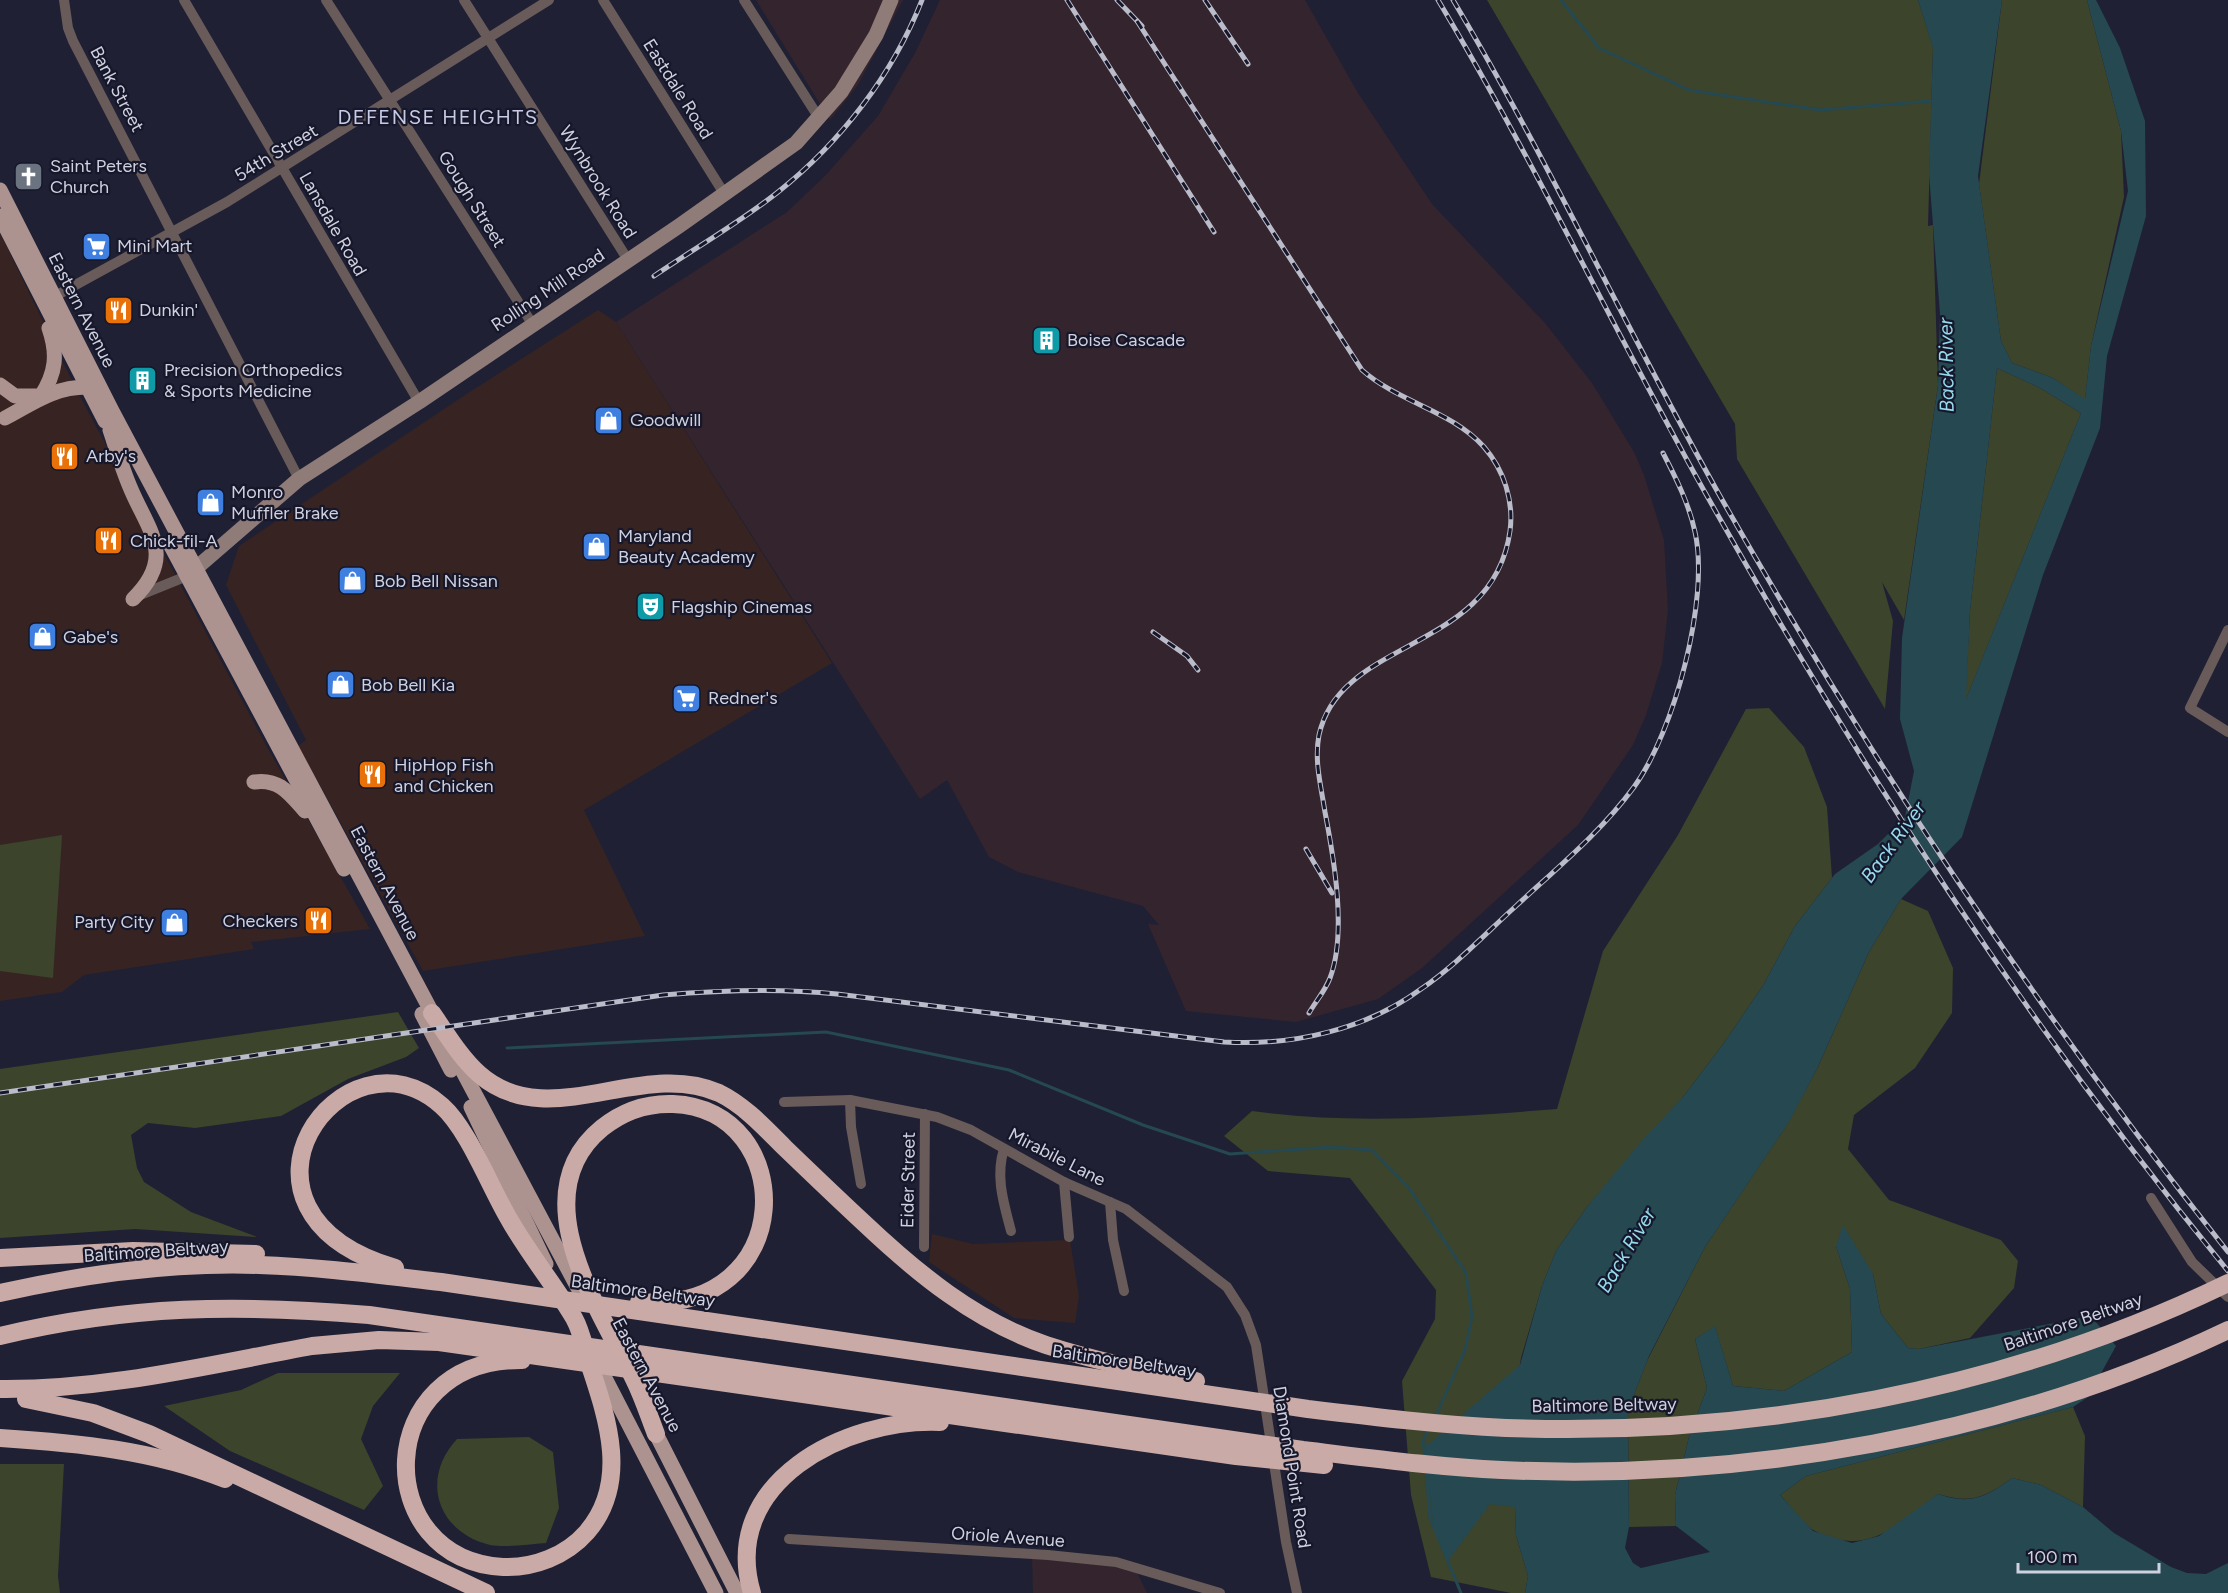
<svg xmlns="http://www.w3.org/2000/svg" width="2228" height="1593" font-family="Figtree,sans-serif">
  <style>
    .commercial { fill: #372422 }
    .industrial { fill: #34242d }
    .green { fill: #3c442b }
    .water { fill: #254851; fill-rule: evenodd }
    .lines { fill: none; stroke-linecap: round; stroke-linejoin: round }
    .stream { stroke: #254851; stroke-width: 3 }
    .street { stroke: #685b59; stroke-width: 10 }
    .secondary { stroke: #8f7b78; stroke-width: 15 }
    .primary { stroke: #ad9390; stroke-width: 15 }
    .highway { stroke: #c9aaa6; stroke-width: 18 }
    .rail-casing { stroke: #bbbcca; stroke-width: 5 }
    .rail { stroke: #16172a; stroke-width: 3; stroke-dasharray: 9; stroke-linecap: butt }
    .labels { text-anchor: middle; stroke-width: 4.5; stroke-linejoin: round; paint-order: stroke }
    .street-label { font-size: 18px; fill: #d0d1df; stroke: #16172a }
    .poi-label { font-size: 18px; fill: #d0d1df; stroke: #16172a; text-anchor: start }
    .neighbourhood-label { font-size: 20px; letter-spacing: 1.5px; fill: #c8cbe5; stroke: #16172a }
    .water-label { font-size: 20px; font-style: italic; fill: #94d9ec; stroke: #16172a }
  </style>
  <rect width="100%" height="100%" fill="#1f2034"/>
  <g class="commercial">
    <path d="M0,233l75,154 192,360 103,182 -119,13 3,7 -170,26 -22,17 -62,9z"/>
    <path d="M598,310l18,12 216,341 -248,147 61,126 -222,35 -125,-225 8,-6 -80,-155 13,-39 223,-149z"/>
    <path d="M932,1234l41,10 97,-4 9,56 -4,27 -61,-5 -85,-56z"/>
  </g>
  <g class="industrial">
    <path d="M756,0h147l-45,85 -28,35z"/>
    <path d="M940,0h365l53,93 74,111 113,119 47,60 42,69 10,23 20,65 4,70 -6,53 -16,52 -13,30 -55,80 -156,143 -44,31 -82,23 -110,-11 -38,-87 11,1 -16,-19 -125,-34 -29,-15 -42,-77 -27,19 -304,-477 171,-110 37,-35 54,-61 37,-63z"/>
    <path d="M1032,1558l78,7 26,6 11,22h-114z"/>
  </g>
  <g class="green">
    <path d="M1487,0h431l15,47 -5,179 5,-1 5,160 -34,235 -22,-38 11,39 -8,88 -148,-250 -2,-35z"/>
    <path d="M2002,0h85l34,131 3,66 -33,149 -6,54 -32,-22 -41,-15 -11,-22 -22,-157z"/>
    <path d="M1997,368l43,20 41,25 -116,289 5,-91z"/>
    <path d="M1769,708l35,39 23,60 5,71 -37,48 -31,58 -40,59 -44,58 -93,106 -31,44 -14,35 -21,72 -9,54 4,123 12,41 -3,17h-14l-80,-16 -20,-82 -9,-114 33,-62 1,-29 -86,-112 -82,-7 -44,-35 28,-25c100,14 204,6 305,-2l46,-158 75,-116 68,-126z"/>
    <path d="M62,835l-9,143 -53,-7v-126z"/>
    <path d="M1901,899l27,12 25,57 -1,45 -37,55 -61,47 -6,34 41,51 112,40 17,21 -4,27 -44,50 -51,11 -11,-1 -27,-34 -8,-40 -37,-28 14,43 2,63 -68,39 -51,-5 -18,-59 -20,12 12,49 -18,49 -14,58 1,31 -47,1 -1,-117 19,-49 58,-114 81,-121 31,-57 52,-117z"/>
    <path d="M398,1012l21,36 -13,9 -58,22 -67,37 -86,12 -47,-5 -17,12 6,33 7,14 47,30 66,25 -122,-8 -135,9v-169z"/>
    <path d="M278,1373h122l-27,33 -12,33 22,47 -19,24 -134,-59 -66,-45 77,-16z"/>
    <path d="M2073,1407l12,29 -2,71 -42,-22 -29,-7c-27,20 -42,26 -74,16 -40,31 -71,64 -123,37 -13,-6 -25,-26 -35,-36l26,-19z"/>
    <path d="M529,1437l24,15 6,56 -13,35c-17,1 -39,5 -56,2 -53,-13 -70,-66 -33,-106z"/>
    <path d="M0,1464h64l-6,112 2,17h-60z"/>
  </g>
  <path class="water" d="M1918,0h84l-24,176 23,165 11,22 41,15 32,21 6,-53 37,-155 -7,-60 -34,-131h9l24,48 25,73 1,95 -39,140 -7,72 -57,147 -81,262 -61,62 -32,53 -52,117 -28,53 -84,125 -56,109 -21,54 1,117 -4,21 8,15 8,5 69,-16 -34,-26 -1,-31 14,-58 18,-49 -12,-49 20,-13 18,60 51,5 68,-39 -2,-63 -14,-43 7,-21 30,49 8,40 27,34 11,1 172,-33 25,30 -28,51 -15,10 -267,69 -26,19 33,36 39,12 27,-7 59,-42c32,11 47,4 74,-16l29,7 42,22 31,26 57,34 16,6 19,1 22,-11v30h-703l3,-17 -12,-41 -1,-28 -25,-3 -42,57 -15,-37 -9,-76 96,-83 22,-79 14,-35 31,-44 52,-63 44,-47 41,-54 40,-59 31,-58 40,-52 43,-30 27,-27 9,-46 -14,-52 2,-81 36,-253 2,-71 -11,-140 4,-126zM1997,368l43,20 41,25 -115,286 4,-88z"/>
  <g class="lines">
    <g class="stream">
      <path d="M1561,0l38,48 90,42 131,20 111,-9"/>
      <path d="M507,1048l319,-16 183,38 134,55 87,29 101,-7 41,3 37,38 57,85 6,44 -7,33 -30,68"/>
      <path d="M1425,1457l-2,-16 6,-12"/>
      <path d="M1426,1469l4,49 31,75"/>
    </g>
    <g class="street">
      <path d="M64,0l4,28 5,13 226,438"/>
      <path d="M184,0l235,402"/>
      <path d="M326,0l207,325"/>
      <path d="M464,0l164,260"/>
      <path d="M603,0l122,195"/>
      <path d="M744,0l75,118"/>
      <path d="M48,300l179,-98 322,-202"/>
      <path d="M140,595l47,-19"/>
      <path d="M2228,630l-38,78 38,24"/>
      <path d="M850,1100l1,27 10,57"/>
      <path d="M784,1102l66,-2 87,17 34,13 93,52 62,27 101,78 18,28 11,30 30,197 11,51"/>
      <path d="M1004,1149c-9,28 0,55 7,82"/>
      <path d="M1064,1182l5,55"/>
      <path d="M2151,1198l41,64 36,35"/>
      <path d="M1110,1202l3,38 11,51"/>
      <path d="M924,1247l1,-133"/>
      <path d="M789,1539l259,16 68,7 104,31"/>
    </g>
    <path class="secondary" d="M187,576l112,-97 120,-77 260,-176 117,-83 45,-51 35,-57 15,-35"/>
    <g class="primary">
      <path d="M0,190l112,221 325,611"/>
      <path d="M0,216l105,205"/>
      <path d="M0,385l15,11h26c15,-23 17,-42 8,-68"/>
      <path d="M5,418c28,-15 49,-31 82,-31l6,5"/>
      <path d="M110,430c6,18 12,38 20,57 18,44 47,69 3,112"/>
      <path d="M171,546l173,323"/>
      <path d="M254,782c25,-4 36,12 51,29"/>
      <path d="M422,1014l29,56"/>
      <path d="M452,1051l134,252"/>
      <path d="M471,1107l75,157"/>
      <path d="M594,1357l122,236"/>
      <path d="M651,1424l86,169"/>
    </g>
    <g class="highway">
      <path d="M432,1013c14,20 28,44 47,61 69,61 162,-16 240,19 25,12 46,35 66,55 26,25 52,50 79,75 53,50 111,98 182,122 49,16 100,26 150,36"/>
      <path d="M0,1258l133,-7 123,3"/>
      <path d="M395,1268c-192,-57 -51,-250 47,-162 26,23 48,81 67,113 19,34 45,65 65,99 8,14 11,33 16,48 18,54 39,117 -3,166 -21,24 -53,36 -84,35 -133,-7 -132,-208 19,-207"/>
      <path d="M0,1293c85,-19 172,-31 259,-28 61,2 121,10 182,17l867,127c66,8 132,16 198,19 247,9 499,-37 722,-145"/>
      <path d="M639,1302c161,13 160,-193 34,-198 -26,-1 -51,8 -71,24 -82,67 -2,182 32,251 9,18 15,37 22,55"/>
      <path d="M0,1336c129,-31 238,-32 369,-21l934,135c67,8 133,17 199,20 242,11 507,-35 726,-140"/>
      <path d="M0,1389c107,1 208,-24 312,-43l67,-6 60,2 797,114 88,9"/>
      <path d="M26,1399l67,14 56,21 337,159"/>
      <path d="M0,1438c76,5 154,12 225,41"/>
      <path d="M752,1593c-33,-111 94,-175 188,-171"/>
    </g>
    <defs>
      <g id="rail">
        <path d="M1067,0l147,232"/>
        <path d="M1117,0l25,26"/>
        <path d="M1205,0l43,64"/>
        <path d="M1438,0c98,164 179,337 273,503 150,267 324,532 517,768"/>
        <path d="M1453,0c96,161 175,333 267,496 150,264 319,518 508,756"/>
        <path d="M1137,21l225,349c36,32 90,41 122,77 20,23 30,54 26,84 -17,122 -170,106 -191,204 -5,26 2,51 6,77 9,47 22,121 5,166 -5,13 -14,23 -21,35"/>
        <path d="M654,276c41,-28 85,-53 124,-84 63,-50 115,-118 144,-192"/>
        <path d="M1153,632l34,24 11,14"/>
        <path d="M1306,849l26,44"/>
        <path d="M0,1093l663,-98c59,-5 116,-7 174,-1l387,48c69,4 141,-12 197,-53 35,-24 64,-55 95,-83 41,-38 85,-74 118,-119 40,-55 76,-188 61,-255 -6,-28 -19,-54 -32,-79"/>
      </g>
    </defs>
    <use href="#rail" class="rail-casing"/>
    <use href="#rail" class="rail"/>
  </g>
  <defs>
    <symbol id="church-square" viewBox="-11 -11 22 22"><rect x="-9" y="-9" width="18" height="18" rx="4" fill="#6b7280" stroke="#16172a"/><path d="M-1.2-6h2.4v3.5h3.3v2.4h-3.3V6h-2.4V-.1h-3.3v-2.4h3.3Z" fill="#fff"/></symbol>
    <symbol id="supermarket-square" viewBox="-11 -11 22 22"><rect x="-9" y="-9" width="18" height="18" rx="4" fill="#3f7fe0" stroke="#16172a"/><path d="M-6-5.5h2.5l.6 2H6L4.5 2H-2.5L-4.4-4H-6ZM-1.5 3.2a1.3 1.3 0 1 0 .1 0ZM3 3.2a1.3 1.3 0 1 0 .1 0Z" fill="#fff"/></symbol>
    <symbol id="restaurant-square" viewBox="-11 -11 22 22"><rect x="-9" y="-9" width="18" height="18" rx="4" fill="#e8710a" stroke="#16172a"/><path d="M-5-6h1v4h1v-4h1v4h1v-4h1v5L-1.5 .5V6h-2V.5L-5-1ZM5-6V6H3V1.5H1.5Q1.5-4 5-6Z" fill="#fff"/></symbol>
    <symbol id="building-square" viewBox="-11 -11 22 22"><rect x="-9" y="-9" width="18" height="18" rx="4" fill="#0f9aa8" stroke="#16172a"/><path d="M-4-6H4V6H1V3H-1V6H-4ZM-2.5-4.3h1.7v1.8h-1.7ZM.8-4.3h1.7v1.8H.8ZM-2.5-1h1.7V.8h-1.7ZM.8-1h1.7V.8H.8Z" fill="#fff"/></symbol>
    <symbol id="shop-square" viewBox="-11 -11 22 22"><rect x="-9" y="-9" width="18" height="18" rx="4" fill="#3f7fe0" stroke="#16172a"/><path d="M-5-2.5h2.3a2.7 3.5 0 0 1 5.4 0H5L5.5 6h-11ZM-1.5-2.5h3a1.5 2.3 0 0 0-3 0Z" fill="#fff"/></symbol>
    <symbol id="theatre-square" viewBox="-11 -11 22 22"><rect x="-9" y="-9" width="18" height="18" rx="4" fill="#0f9aa8" stroke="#16172a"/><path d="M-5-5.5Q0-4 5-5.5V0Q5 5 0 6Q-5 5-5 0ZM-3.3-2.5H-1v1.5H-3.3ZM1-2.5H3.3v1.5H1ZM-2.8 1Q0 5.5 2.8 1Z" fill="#fff"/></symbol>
  </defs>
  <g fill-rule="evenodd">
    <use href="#church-square" x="12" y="160" width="33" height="33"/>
    <use href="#supermarket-square" x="80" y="230" width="33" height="33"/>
    <use href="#restaurant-square" x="102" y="294" width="33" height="33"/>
    <use href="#building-square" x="1030" y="324" width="33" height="33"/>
    <use href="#building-square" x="126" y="364" width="33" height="33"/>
    <use href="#shop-square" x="592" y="404" width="33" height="33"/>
    <use href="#restaurant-square" x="48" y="440" width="33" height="33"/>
    <use href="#shop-square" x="194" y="486" width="33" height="33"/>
    <use href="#restaurant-square" x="92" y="524" width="33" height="33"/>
    <use href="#shop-square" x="580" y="530" width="33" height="33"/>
    <use href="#shop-square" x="336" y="564" width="33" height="33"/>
    <use href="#theatre-square" x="634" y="590" width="33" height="33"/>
    <use href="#shop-square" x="26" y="620" width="33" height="33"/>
    <use href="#shop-square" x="324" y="668" width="33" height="33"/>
    <use href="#supermarket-square" x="670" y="682" width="33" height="33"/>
    <use href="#restaurant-square" x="356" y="758" width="33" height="33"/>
    <use href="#restaurant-square" x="302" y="904" width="33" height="33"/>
    <use href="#shop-square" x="158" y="906" width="33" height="33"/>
  </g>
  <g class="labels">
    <g class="street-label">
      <text transform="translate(117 89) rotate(62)" y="6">Bank Street</text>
      <text transform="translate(678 89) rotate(58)" y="6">Eastdale Road</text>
      <text transform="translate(276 153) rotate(-31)" y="6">54th Street</text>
      <text transform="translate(598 182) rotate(58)" y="6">Wynbrook Road</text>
      <text transform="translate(472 199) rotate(58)" y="6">Gough Street</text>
      <text transform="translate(333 224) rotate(60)" y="6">Lansdale Road</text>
      <text transform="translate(548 290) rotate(-34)" y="6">Rolling Mill Road</text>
      <text transform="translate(82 310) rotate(63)" y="6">Eastern Avenue</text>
      <text transform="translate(385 883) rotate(62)" y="6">Eastern Avenue</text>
      <text transform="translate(1057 1157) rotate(27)" y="6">Mirabile Lane</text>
      <text transform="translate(908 1180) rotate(-89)" y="6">Eider Street</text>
      <text transform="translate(156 1251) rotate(-4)" y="6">Baltimore Beltway</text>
      <text transform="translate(643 1291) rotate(8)" y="6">Baltimore Beltway</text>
      <text transform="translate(2073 1322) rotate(-19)" y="6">Baltimore Beltway</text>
      <text transform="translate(1124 1361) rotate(8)" y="6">Baltimore Beltway</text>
      <text transform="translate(647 1375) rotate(62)" y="6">Eastern Avenue</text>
      <text transform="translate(1604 1405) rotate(-1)" y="6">Baltimore Beltway</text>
      <text transform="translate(1292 1467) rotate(81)" y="6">Diamond Point Road</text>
      <text transform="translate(1008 1537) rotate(4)" y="6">Oriole Avenue</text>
    </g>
    <g class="poi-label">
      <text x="50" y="172">Saint Peters<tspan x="50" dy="21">Church</tspan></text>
      <text x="117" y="252">Mini Mart</text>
      <text x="139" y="316">Dunkin'</text>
      <text x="1067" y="346">Boise Cascade</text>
      <text x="164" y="376">Precision Orthopedics<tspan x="164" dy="21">&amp; Sports Medicine</tspan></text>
      <text x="630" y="426">Goodwill</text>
      <text x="86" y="462">Arby's</text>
      <text x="231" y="498">Monro<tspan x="231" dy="21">Muffler Brake</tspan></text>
      <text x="618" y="542">Maryland<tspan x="618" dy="21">Beauty Academy</tspan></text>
      <text x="130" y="547">Chick-fil-A</text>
      <text x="374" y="587">Bob Bell Nissan</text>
      <text x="671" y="613">Flagship Cinemas</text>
      <text x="63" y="643">Gabe's</text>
      <text x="361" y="691">Bob Bell Kia</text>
      <text x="708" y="704">Redner's</text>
      <text x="394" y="771">HipHop Fish<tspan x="394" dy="21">and Chicken</tspan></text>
      <text x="298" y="927" text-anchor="end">Checkers</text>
      <text x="154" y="928" text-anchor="end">Party City</text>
    </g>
    <g class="neighbourhood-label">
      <text x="438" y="124">DEFENSE HEIGHTS</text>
    </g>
    <g class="water-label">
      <text transform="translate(1946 365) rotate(-91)" y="7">Back River</text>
      <text transform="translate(1893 842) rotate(-54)" y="7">Back River</text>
      <text transform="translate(1626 1250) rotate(-59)" y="7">Back River</text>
    </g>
  </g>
  <path d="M2018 1563v9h141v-9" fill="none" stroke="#d0d1df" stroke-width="3"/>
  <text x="2027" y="1563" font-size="18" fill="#d0d1df" stroke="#16172a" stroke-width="4.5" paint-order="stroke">100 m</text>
</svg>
